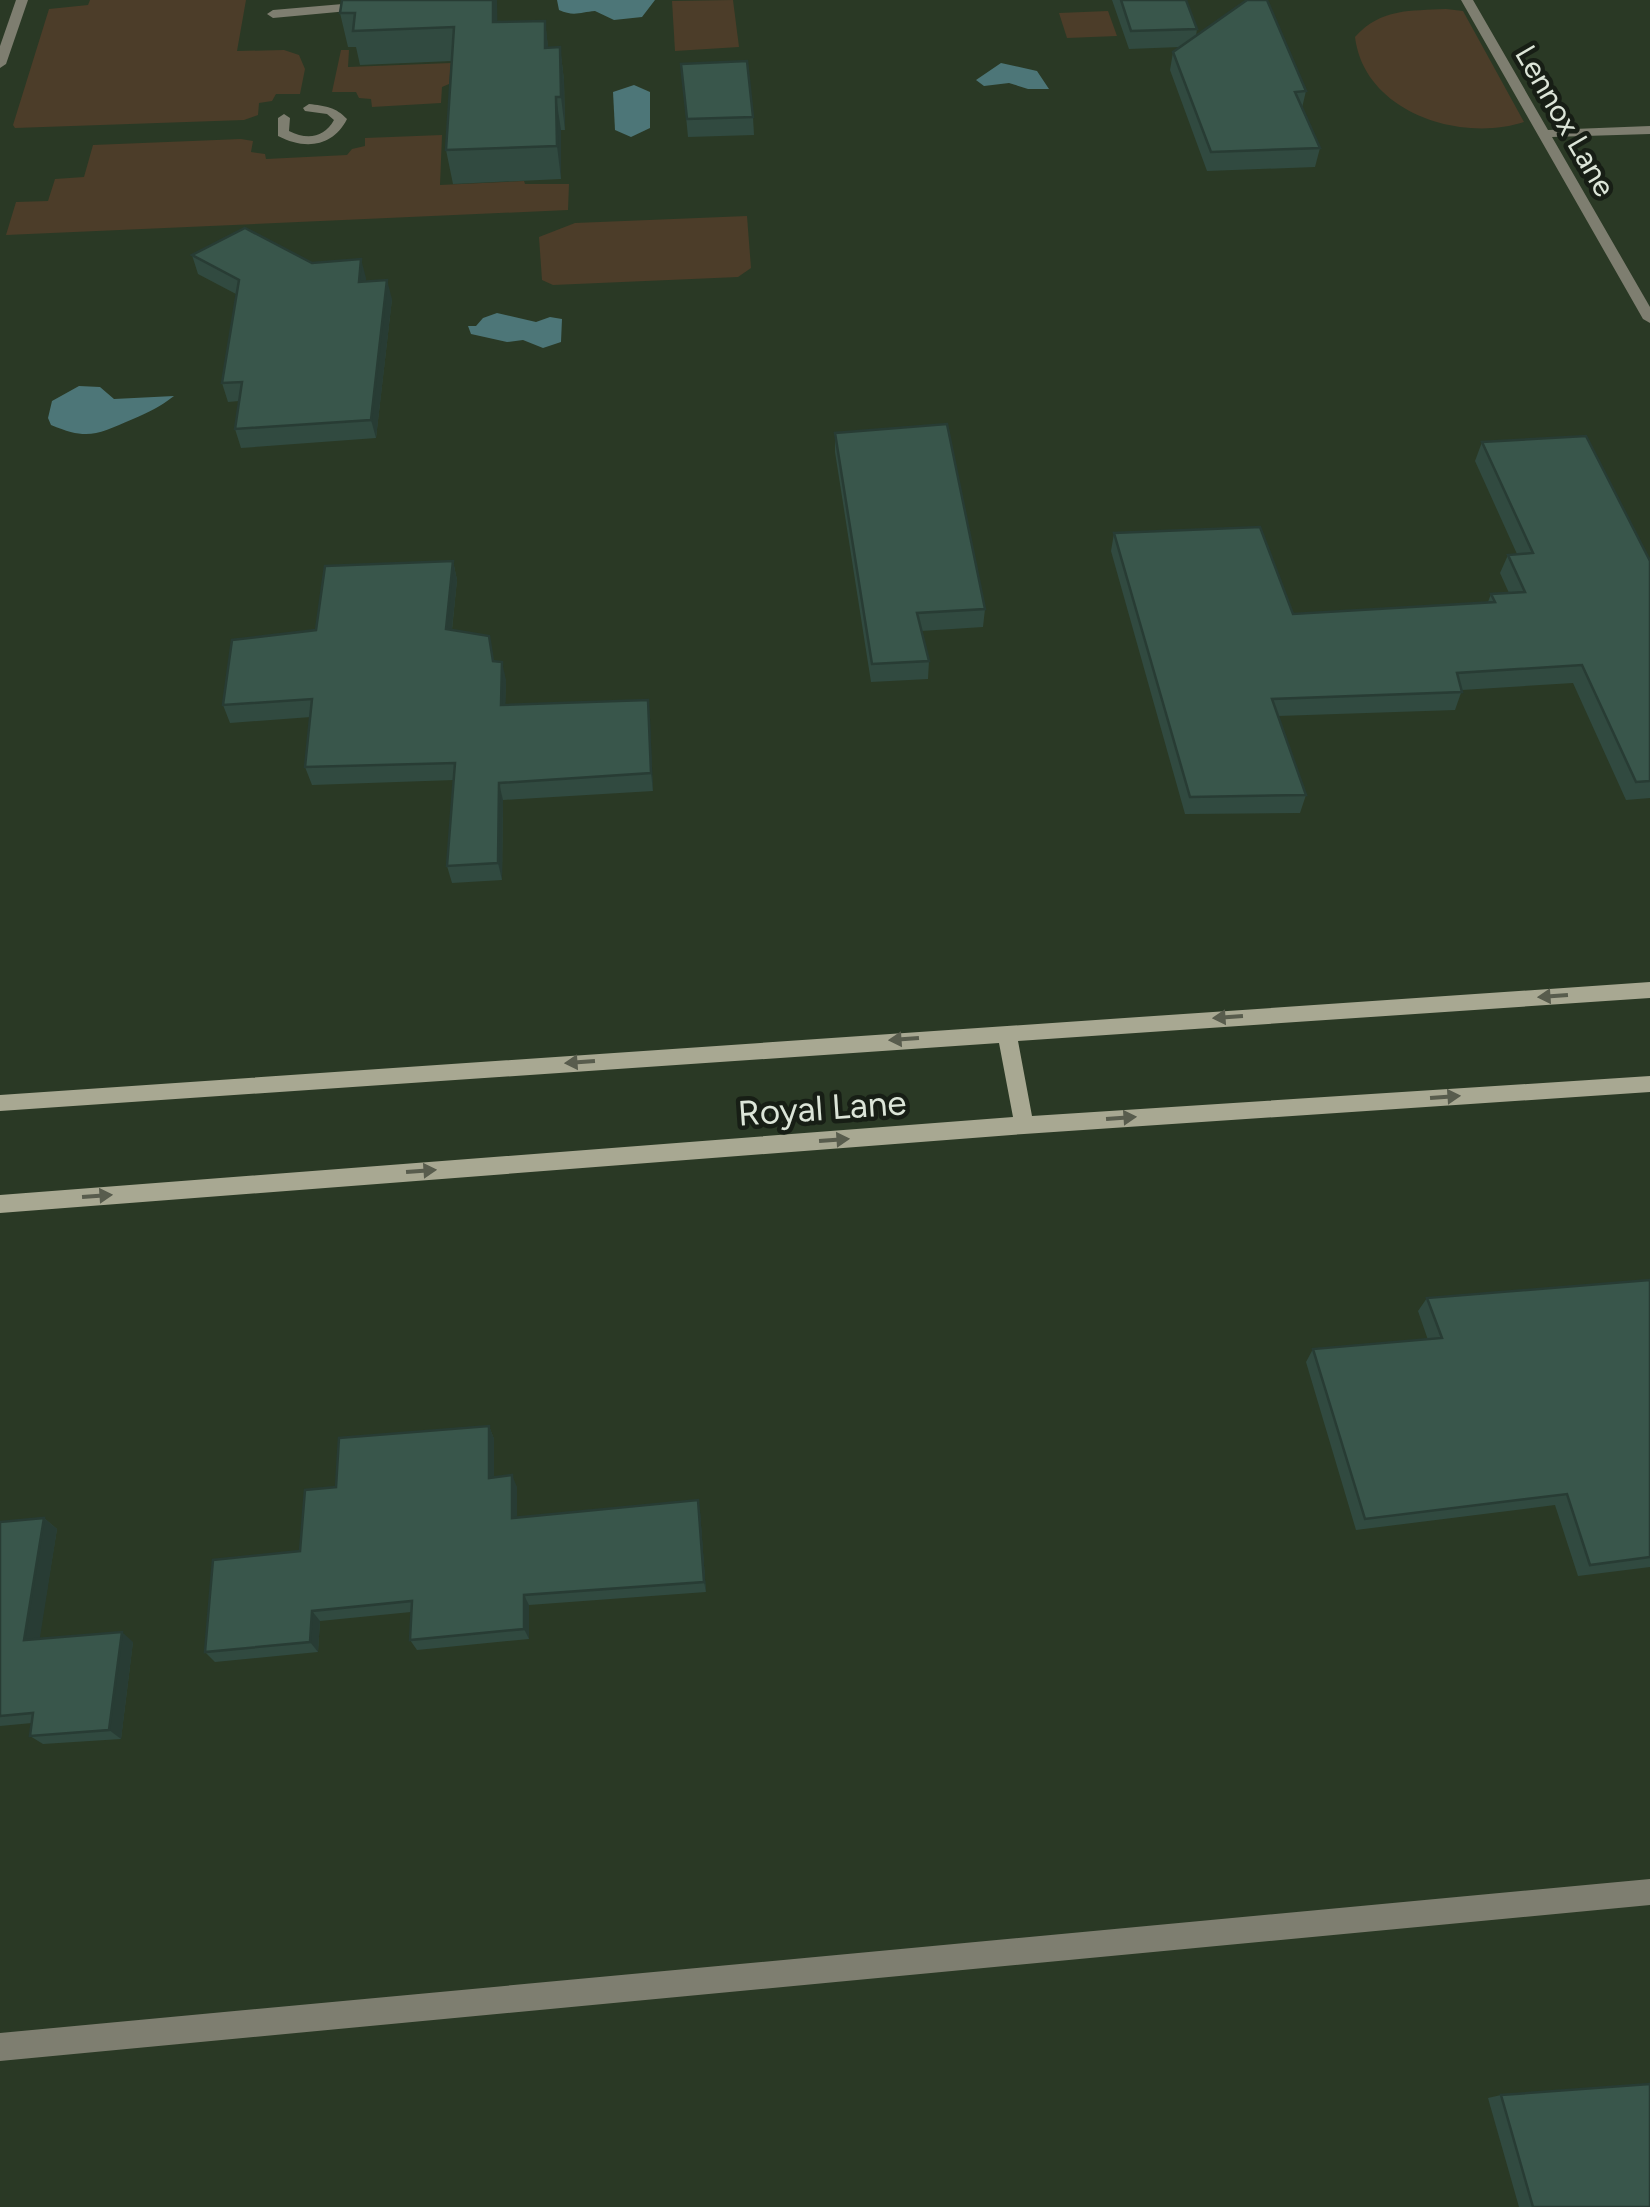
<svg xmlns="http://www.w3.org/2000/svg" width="1650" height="2207" font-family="Figtree,sans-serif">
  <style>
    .green { fill: #4c3d29 }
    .water { fill: #4d7678 }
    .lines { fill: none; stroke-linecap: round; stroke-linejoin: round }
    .service { fill: #7e7e70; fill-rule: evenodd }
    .minor { fill: #7e7e70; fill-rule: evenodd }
    .secondary { fill: #a8a892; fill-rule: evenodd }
    .wall { fill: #314a40 }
    .shaded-wall { fill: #283c34 }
    .building { fill: #39564b; stroke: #283c34; stroke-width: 2.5 }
    .oneway { fill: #585c4d }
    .labels { text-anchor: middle; stroke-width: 9; stroke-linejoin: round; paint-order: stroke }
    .far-street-label { font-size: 30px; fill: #dce5d8; stroke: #171e15 }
    .street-label { font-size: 35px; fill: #dce5d8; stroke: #171e15 }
  </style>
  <rect width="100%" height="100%" fill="#2a3925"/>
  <g class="green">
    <path d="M90,0h156l-9,51 47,-1 15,5 6,14 -5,25h-24l-4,7 -13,2 -1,12 -14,5 -229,8 -2,-3 36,-116 39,-4z"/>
    <path d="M733,0l6,47 -64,4 -3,-50z"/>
    <path d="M1446,9l17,2 61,111c-64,21 -160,-10 -169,-85 26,-29 55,-26 91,-28z"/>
    <path d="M1108,11l9,25 -50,2 -8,-25z"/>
    <path d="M341,50h8l-1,17 103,-4 -2,21 -7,3 -1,16 -69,4 -1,-8 -12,-1 -3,-6h-24z"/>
    <path d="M442,135l-2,50 84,-4 1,3h44l-1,26 -562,25 10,-33 32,-1 7,-22 29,-2 9,-32 148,-6 12,2 -2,11 14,2 1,5 81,-4 5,-6 13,-3v-8z"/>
    <path d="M747,216l4,52 -13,9 -185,8 -11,-5 -3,-43 36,-14z"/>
  </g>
  <g class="water">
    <path d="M557,0h98l-13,17 -28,3 -19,-9c-14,1 -21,6 -36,-1z"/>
    <path d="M1001,63l36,8 12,18h-21l-19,-6 -25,3 -8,-6z"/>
    <path d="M634,85l16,7v36l-19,9 -16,-7 -2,-38z"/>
    <path d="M497,313l39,9 14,-5 12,2 -1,23 -18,6 -20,-8 -16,2 -36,-8 -3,-8h8l7,-8z"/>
    <path d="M79,386l21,1 14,12 60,-3c-14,11 -25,16 -41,23 -36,15 -44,22 -82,6l-3,-7 4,-17z"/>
  </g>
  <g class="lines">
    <g class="service">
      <path d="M366,2l4,1v6l-97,9 -6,-4 6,-4z"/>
      <path d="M309,104c16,2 27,3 38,15 -14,28 -42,31 -69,17v-18l6,-4 6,4 -1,13c18,9 35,7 45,-11l-7,-6 -22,-3 -2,-3z"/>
      <path d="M1650,1879v26l-1650,156v-28z"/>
    </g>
    <g class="minor">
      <path d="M16,0h12l-22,64 -6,4v-22z"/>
      <path d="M1461,0h12l75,130 102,-4v8l-98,3 98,170v16l-7,-4z"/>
    </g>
    <path class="secondary" d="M1650,982v16l-632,43 14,75 618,-40v16l-626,42 -1024,79v-18l1013,-78 -14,-74 -999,68v-16z"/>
  </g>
  <g class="wall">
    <path d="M342,0l155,22 48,-1 3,27 12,-1 4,33 1,50h-4v49l-108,5 -7,-34 6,-89 -92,4 -4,-18h-8l-8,-34z"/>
    <path d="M1112,0h74l11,29 -1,7 110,55 -4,17 18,40 -5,19 -108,4 -37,-101 3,-18 7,-5 -51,2z"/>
    <path d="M681,64l72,53 1,18 -66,2z"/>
    <path d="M192,255l120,8 54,15 -1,3 27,18 -16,139 -135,10 -6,-19 4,-28 -11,1 -6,-19 14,-89 -38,-20z"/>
    <path d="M835,433l150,176 -2,18 -62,4 8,30 -1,18 -57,3 -36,-230z"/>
    <path d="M1482,442l168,119v237l-24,2 -53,-117 -111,7 -7,20 -177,6 28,79 -6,18 -115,1 -74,-263 3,-18 179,81 195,-12 3,-8 18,-1 -9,-20 8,-18 9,-1 -42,-93z"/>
    <path d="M453,561l4,19 -5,50 42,31 12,19 -1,25 143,-5 5,91 -150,9 -1,80 -50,3 -5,-17 7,-86 -142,5 -7,-18 6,-50 -81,6 -7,-18 93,-75z"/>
    <path d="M1650,1280v287l-72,9 -23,-71 -199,25 -50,-168 7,-13 115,-9 -10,-29 9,-13z"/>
    <path d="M489,1426l5,13v38l23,10v31l183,-6 6,80 -177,13v34l-112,11 -7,-10 1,-28 -91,9 -2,31 -103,10 -10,-10 95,-101 36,-64z"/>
    <path d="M44,1518l13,11 -18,110 94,3 -12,97 -78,5 -13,-8 2,-13 -32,3v-204z"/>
    <path d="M1501,2095l149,112h-131l-31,-109z"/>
  </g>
  <g class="shaded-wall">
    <path d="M493,0h4l1,56 -5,-34z"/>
    <path d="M545,21l4,33 -4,-6z"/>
    <path d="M560,47l4,33 1,50 -4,-33z"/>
    <path d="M556,97l5,33v49l-4,-33z"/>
    <path d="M361,259l5,19 -3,22 -4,-18z"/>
    <path d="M387,280l5,19 -16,139 -5,-18z"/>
    <path d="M453,561l4,19 -7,67 -4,-18z"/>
    <path d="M502,662l4,18 -1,43 -4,-18z"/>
    <path d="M648,700l2,18 3,73 -2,-18z"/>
    <path d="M499,783l4,17 -1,80 -4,-17z"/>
    <path d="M489,1426l5,13v51l-5,-12z"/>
    <path d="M512,1475l5,12v43l-5,-12z"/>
    <path d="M698,1500l2,12 6,80 -2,-10z"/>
    <path d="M44,1518l13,11 -19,121 -14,-10z"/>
    <path d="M524,1595l5,10v34l-5,-10z"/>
    <path d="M312,1611l8,10 -2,31 -8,-10z"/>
    <path d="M122,1632l11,10 -12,97 -12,-9z"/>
  </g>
  <g class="building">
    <path d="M342,0h151v22l52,-1v27l15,-1 1,50h-5l1,49 -111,4 8,-123 -101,4 2,-18h-15z"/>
    <path d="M1121,0h65l11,29 -66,2z"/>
    <path d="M1247,0h20l39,91 -11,1 25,56 -109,4 -38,-100z"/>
    <path d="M747,61l6,56 -66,2 -6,-55z"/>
    <path d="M245,228l67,35 49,-4 -2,23 28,-2 -16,140 -136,9 7,-47 -20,1 17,-103 -47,-25z"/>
    <path d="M947,424l38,185 -68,4 12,48 -57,3 -37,-231z"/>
    <path d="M1586,436l64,125v220l-14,1 -54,-117 -125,8 5,19 -190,7 34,96 -116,2 -76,-264 146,-6 33,87 202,-12 -4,-8 34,-2 -17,-37 25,-2 -51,-111z"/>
    <path d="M453,561l-7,68 43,7 4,25 9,1 -1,43 147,-5 3,73 -152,10 -1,80 -51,3 8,-103 -150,4 7,-68 -89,6 9,-65 84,-10 9,-64z"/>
    <path d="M1650,1280v277l-60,8 -23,-71 -202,25 -52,-170 129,-11 -15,-40z"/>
    <path d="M489,1426v52l23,-3v43l186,-18 6,82 -180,13v34l-114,11 2,-39 -100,10 -2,31 -105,10 8,-92 87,-9 5,-61 31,-3 3,-49z"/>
    <path d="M44,1518l-20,122 98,-8 -13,98 -79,6 3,-23 -33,3v-194z"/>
    <path d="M1650,2084v123h-117l-32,-112z"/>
  </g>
  <defs><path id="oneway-solid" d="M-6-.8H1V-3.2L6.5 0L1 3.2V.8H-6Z" transform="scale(2.5)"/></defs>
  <g class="oneway">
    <use href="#oneway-solid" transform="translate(1553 996) rotate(176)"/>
    <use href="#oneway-solid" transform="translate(1228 1017) rotate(176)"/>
    <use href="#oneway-solid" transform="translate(904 1039) rotate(176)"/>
    <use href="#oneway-solid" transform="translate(580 1062) rotate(176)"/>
    <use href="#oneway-solid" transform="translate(1445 1097) rotate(-4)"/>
    <use href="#oneway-solid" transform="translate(1121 1118) rotate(-4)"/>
    <use href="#oneway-solid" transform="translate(834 1140) rotate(-4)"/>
    <use href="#oneway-solid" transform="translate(421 1171) rotate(-4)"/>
    <use href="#oneway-solid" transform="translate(97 1196) rotate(-4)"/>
  </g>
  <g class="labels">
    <g class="far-street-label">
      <text transform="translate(1565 121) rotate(60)" y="10">Lennox Lane</text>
    </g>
    <g class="street-label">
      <text transform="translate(822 1108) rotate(-4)" y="12">Royal Lane</text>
    </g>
  </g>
</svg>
